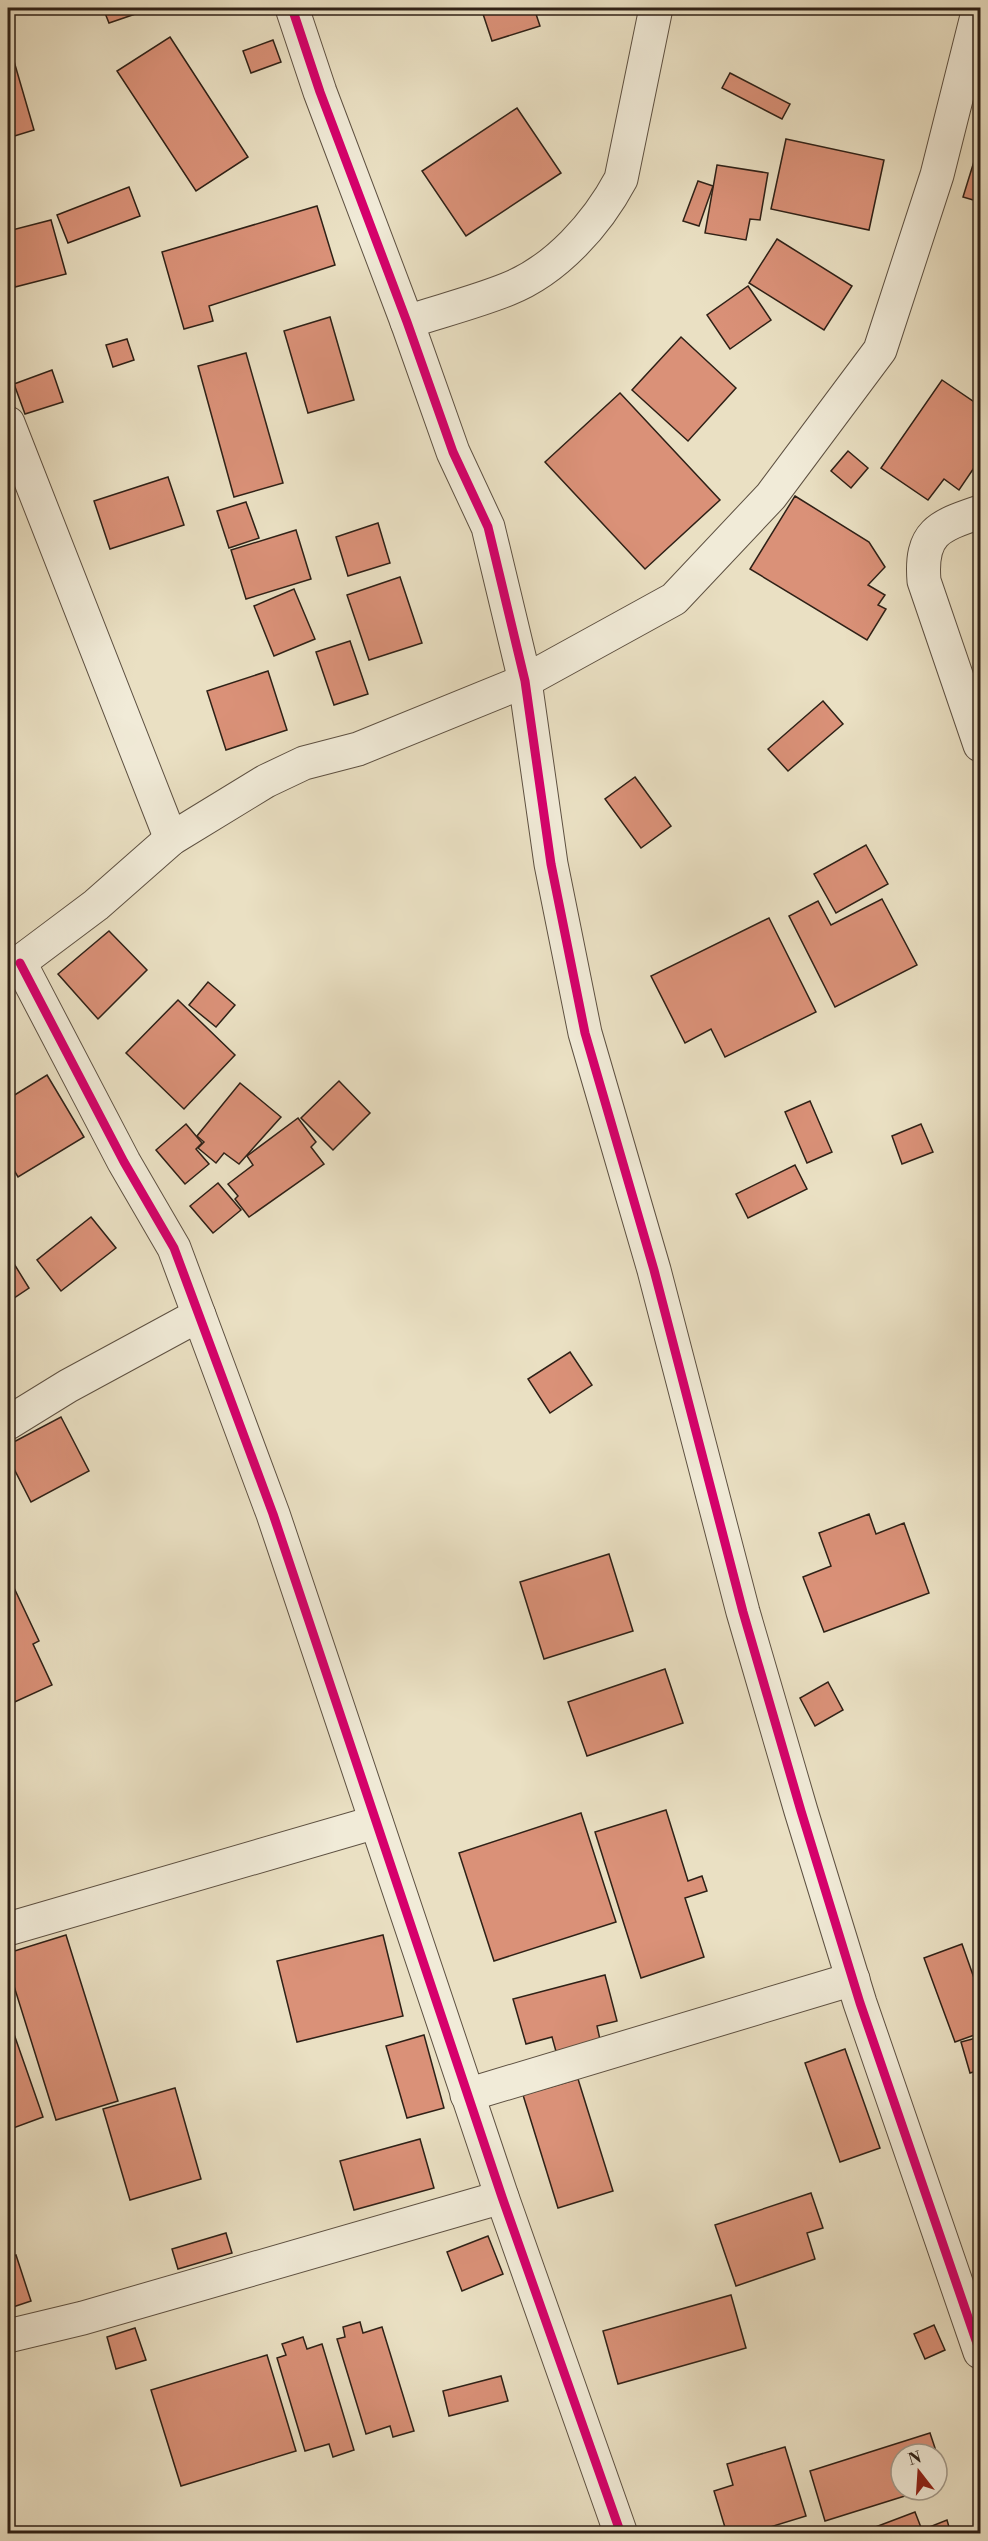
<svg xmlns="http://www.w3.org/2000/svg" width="988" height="2541" font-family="'Libre Bodoni',serif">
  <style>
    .building { fill: #da9178; stroke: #2f2117; stroke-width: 1.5 }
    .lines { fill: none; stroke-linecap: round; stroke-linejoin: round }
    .minor-casing { stroke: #5e5142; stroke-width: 35 }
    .minor { stroke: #f1ebd8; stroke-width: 33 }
    .cycleway-casing { stroke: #f1ebd8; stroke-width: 13 }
    .cycleway { stroke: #d6006c; stroke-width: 9 }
  </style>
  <rect width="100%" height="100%" fill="#eae0c3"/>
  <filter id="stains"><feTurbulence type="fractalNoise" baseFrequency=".00333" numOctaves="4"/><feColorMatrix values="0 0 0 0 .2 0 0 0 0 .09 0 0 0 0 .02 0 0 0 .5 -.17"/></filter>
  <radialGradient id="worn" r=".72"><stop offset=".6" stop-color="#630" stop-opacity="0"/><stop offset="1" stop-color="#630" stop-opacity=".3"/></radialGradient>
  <g class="building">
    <path d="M103,8h50l-44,15z"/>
    <path d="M481,8h53l6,18 -48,15z"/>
    <path d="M170,37l78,120 -52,34 -79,-120z"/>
    <path d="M273,40l8,22 -30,11 -8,-22z"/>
    <path d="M11,51l23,79 -26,8v-86z"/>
    <path d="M730,73l60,31 -8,15 -60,-31z"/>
    <path d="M517,108l44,65 -95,63 -44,-65z"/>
    <path d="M786,139l98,21 -15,70 -98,-21z"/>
    <path d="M980,142v60l-17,-5z"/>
    <path d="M717,165l51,8 -8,47 -10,-1 -4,21 -41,-7z"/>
    <path d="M698,181l15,5 -14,40 -16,-5z"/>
    <path d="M129,187l11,29 -72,27 -11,-28z"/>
    <path d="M317,206l18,59 -126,41 4,15 -29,8 -22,-77z"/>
    <path d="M51,220l15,54 -51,13 -7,-28v-28z"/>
    <path d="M777,239l75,47 -28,44 -75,-47z"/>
    <path d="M748,286l23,34 -41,29 -23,-34z"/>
    <path d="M330,317l24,83 -46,13 -24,-82z"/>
    <path d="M681,337l55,51 -48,53 -56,-51z"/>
    <path d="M127,339l7,21 -21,7 -7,-22z"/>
    <path d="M246,353l37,130 -49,14 -36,-131z"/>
    <path d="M52,370l11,32 -38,12 -11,-30z"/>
    <path d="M942,380l38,26v53l-21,31 -15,-11 -16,21 -47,-32z"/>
    <path d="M620,393l100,107 -75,69 -100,-107z"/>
    <path d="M848,451l20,17 -17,20 -20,-17z"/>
    <path d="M168,477l16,48 -74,24 -16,-48z"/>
    <path d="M795,496l74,46 16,25 -17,18 17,10 -7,10 8,4 -19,31 -117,-71z"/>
    <path d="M246,502l13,36 -30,10 -12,-37z"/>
    <path d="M378,523l12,40 -42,13 -12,-39z"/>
    <path d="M296,530l15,49 -65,20 -15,-49z"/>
    <path d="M400,577l22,66 -53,17 -22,-65z"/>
    <path d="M294,589l21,50 -41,17 -20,-50z"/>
    <path d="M350,641l18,53 -34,11 -18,-53z"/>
    <path d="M268,671l19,59 -61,20 -19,-59z"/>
    <path d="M823,701l20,23 -55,47 -20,-22z"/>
    <path d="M635,777l36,49 -30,22 -36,-49z"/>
    <path d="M866,845l22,39 -52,29 -22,-39z"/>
    <path d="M882,899l35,66 -82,42 -46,-91 29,-15 13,24z"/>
    <path d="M769,918l47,94 -91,45 -14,-28 -26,14 -34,-67z"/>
    <path d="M109,931l38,39 -49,49 -40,-45z"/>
    <path d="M208,982l27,23 -19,22 -27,-22z"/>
    <path d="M178,1000l57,55 -51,54 -58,-56z"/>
    <path d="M47,1075l37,62 -66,40 -10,-17v-61z"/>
    <path d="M339,1081l31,32 -37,37 -32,-32z"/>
    <path d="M240,1083l41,34 -42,47 -15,-11 -8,10 -18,-15 6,-6 -7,-6z"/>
    <path d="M810,1101l22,51 -25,11 -22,-51z"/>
    <path d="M298,1118l18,24 -5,5 13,17 -75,53 -14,-18 3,-3 -10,-12 25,-19 -6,-9z"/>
    <path d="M186,1124l16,19 -6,6 13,15 -24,20 -29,-34z"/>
    <path d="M921,1124l12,28 -31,12 -10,-28z"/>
    <path d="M795,1165l12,24 -59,29 -12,-24z"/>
    <path d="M218,1183l23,27 -28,23 -23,-27z"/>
    <path d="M91,1217l25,31 -55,43 -24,-31z"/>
    <path d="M8,1254l21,34 -21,14z"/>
    <path d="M570,1352l22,33 -42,28 -22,-34z"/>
    <path d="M61,1417l28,54 -58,31 -23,-45v-12z"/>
    <path d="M869,1514l7,20 28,-11 25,70 -105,39 -21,-55 28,-11 -12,-33z"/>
    <path d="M609,1554l24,77 -89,28 -24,-77z"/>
    <path d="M8,1575l31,66 -6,3 19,41 -44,20z"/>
    <path d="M665,1669l18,54 -96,33 -19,-54z"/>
    <path d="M828,1682l15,28 -28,16 -15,-28z"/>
    <path d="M666,1810l22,71 14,-5 5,15 -22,7 19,59 -63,21 -46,-146z"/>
    <path d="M581,1813l35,109 -122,39 -35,-108z"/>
    <path d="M66,1935l52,166 -62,19 -48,-153v-14z"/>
    <path d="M383,1935l20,81 -106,26 -20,-81z"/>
    <path d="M962,1944l18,51v38l-25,9 -31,-84z"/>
    <path d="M605,1975l12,46 -20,5 4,18 -44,11 -5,-18 -26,7 -13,-45z"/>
    <path d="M8,2017l35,100 -35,13z"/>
    <path d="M424,2035l20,73 -37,10 -21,-72z"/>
    <path d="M980,2037v33l-10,3 -9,-31z"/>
    <path d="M845,2049l35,99 -40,14 -35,-99z"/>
    <path d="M578,2079l35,112 -55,17 -35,-113z"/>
    <path d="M175,2088l26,91 -71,21 -27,-91z"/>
    <path d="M420,2139l14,49 -80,22 -14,-49z"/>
    <path d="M811,2193l12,35 -16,5 8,26 -79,27 -21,-61z"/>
    <path d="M226,2233l6,20 -54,16 -6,-20z"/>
    <path d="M488,2236l15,38 -41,17 -15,-39z"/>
    <path d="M16,2255l15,46 -21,7 -2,-7v-43z"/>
    <path d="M731,2295l15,53 -128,36 -15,-53z"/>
    <path d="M360,2322l3,11 19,-6 32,104 -21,6 -3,-11 -24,8 -29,-95 8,-2 -2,-10z"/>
    <path d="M934,2325l11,25 -20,9 -11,-25z"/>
    <path d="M135,2328l11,32 -30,9 -9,-32z"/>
    <path d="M303,2337l4,12 15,-5 32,106 -21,7 -4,-13 -24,7 -28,-93 9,-3 -4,-11z"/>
    <path d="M267,2355l29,96 -115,35 -30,-96z"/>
    <path d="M501,2376l7,25 -59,15 -6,-25z"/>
    <path d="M930,2433l7,21h-36v36h23l-99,31 -15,-50z"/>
    <path d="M785,2447l21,69 -59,18h-20l-13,-43 19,-6 -6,-21z"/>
    <path d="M915,2512l7,18 25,-10 4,14h-94z"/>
  </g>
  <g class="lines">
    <defs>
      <g id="minor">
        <path d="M292,8l28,84 87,230 46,130 35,75 37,154 26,183 34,169 69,237 89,342 58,199 59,192 120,349"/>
        <path d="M407,322c33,-11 69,-20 101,-33 48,-19 89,-65 113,-110l35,-171"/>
        <path d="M8,423l163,416"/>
        <path d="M980,512c-41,14 -60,20 -56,69l56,164"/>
        <path d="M20,963l104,199 50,86 99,266 229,683 119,337"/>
        <path d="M8,971l88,-66 75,-66 95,-58 38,-18 54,-14 167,-68 149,-82 97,-103 109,-146 57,-175 42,-167"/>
        <path d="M8,1423l60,-37 131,-71"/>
        <path d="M8,1929l368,-107"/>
        <path d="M467,2095l386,-116"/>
        <path d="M8,2336l75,-18 419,-121"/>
      </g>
    </defs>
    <use href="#minor" class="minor-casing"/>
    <use href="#minor" class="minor"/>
    <defs>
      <g id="cycleway">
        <path d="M292,8l28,84 87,230 46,130 35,75 37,154 26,183 34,169 69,237 89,342 58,199 59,192 120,349"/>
        <path d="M20,963l104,199 50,86 99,266 229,683 119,337"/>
      </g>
    </defs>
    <use href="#cycleway" class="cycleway-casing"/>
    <use href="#cycleway" class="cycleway"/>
  </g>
  <rect width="988" height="2541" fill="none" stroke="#eae0c3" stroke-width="30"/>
  <rect x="9" y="9" width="970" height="2523" fill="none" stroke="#2f2117" stroke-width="3"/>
  <rect x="15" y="15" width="958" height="2511" fill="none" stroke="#2f2117" stroke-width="1.5"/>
  <g transform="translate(919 2472) rotate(343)"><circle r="28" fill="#f1ebd8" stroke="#a39a8b" stroke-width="1.5"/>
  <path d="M0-4.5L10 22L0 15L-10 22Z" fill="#8f2418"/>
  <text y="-9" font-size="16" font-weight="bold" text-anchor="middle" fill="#2f2117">N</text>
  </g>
  <rect width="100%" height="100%" filter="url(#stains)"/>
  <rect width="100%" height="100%" fill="url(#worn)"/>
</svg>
